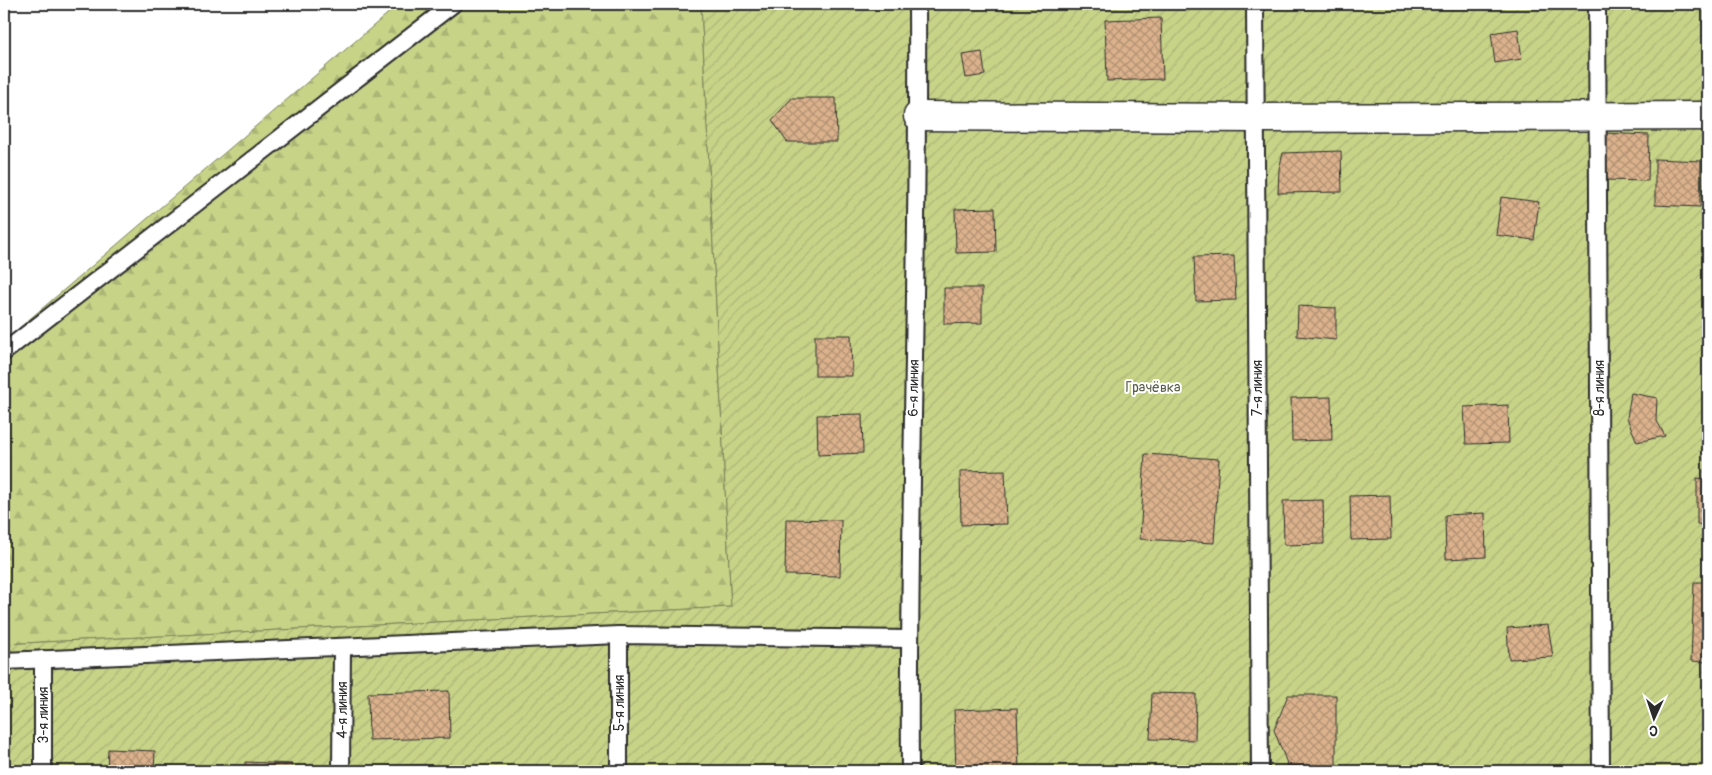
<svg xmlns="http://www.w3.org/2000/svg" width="1712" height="775" font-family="Pangolin,sans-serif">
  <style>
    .forest { fill: url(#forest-firs); stroke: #797f59 }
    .garden { fill: url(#garden-furrows); stroke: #797f59 }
    .building { fill: url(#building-cross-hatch); stroke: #2b2b2b }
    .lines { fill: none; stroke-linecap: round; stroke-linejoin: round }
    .service-casing { stroke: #2b2b2b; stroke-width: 20 }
    .minor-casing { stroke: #2b2b2b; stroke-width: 31 }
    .service { stroke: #fff; stroke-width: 16 }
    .minor { stroke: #fff; stroke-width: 28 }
    .labels { text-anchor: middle; stroke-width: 4; stroke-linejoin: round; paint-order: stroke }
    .park-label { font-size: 14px; fill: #5a5d47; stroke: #fff }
    .street-label { font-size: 14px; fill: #2b2b2b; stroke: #fff }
  </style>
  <defs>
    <pattern id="forest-firs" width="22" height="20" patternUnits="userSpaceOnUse" patternTransform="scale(1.25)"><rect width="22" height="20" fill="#c7d387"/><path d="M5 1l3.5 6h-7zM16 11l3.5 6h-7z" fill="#abb575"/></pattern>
    <pattern id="garden-furrows" width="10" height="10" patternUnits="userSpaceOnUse" patternTransform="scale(1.25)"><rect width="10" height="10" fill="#c7d387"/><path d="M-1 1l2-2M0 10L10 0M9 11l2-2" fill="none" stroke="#abb575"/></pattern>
    <pattern id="building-cross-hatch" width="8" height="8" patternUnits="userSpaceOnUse" patternTransform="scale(1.25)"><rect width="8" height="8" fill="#dbb28c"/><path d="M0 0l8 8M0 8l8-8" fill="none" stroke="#b29173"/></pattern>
  </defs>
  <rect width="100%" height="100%" fill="#fff"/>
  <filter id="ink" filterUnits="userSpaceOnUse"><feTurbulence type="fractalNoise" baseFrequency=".02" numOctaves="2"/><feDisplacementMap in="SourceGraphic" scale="10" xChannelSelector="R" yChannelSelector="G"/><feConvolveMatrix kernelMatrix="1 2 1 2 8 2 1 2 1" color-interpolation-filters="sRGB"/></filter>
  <g filter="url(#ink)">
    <path class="forest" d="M399,4h302l30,603 -727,37v-303z"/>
    <path class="garden" d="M701,4h1007v767h-1704v-127l727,-37z"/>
    <g class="building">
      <path d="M1161,18l2,61 -56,2 -2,-61z"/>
      <path d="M1518,29l4,30 -27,4 -4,-30z"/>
      <path d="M982,52l3,23 -19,3 -4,-23z"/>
      <path d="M792,98h44l1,44h-50l-15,-22z"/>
      <path d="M1603,133l46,2 -1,46 -45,-1z"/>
      <path d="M1341,151l1,41 -64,1 1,-24 4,-16z"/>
      <path d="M1655,159l46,2 -1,46 -45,-2z"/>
      <path d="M1501,197l38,5 -5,38 -38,-5z"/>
      <path d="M995,208l1,44 -40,1 -1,-44z"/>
      <path d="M1234,256l2,44 -40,1 -2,-44z"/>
      <path d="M944,288h38v35l-38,1z"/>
      <path d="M1298,306l38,2v32l-39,-4z"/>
      <path d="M815,335h36l1,41h-37z"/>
      <path d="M1631,393l26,5 -1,21 9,17 -28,6 -10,-24z"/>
      <path d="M1331,397l1,43 -40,1 -1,-43z"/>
      <path d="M1508,405l1,38 -43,1 -2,-37z"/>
      <path d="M862,414l1,39 -45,2 -1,-40z"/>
      <path d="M1145,454l74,5 -5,84 -74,-4z"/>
      <path d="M1005,470l2,54 -46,1 -1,-54z"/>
      <path d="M1697,478l11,1v46l-11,-1z"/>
      <path d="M1390,495l1,44 -40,1 -1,-44z"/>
      <path d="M1323,500l1,44 -40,1 -1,-44z"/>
      <path d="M1485,513l1,44 -40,2 -1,-44z"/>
      <path d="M786,519l55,1 -1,56 -55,-1z"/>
      <path d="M1694,582h14v80l-17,-1z"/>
      <path d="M1548,625l5,32 -44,2 -2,-31z"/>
      <path d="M449,691l1,47 -81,2 -1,-47z"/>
      <path d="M1152,693l44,1 -1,46 -45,-1z"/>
      <path d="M1288,695h48v71h-48l-14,-36z"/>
      <path d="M1017,708l2,62 -63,1 -2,-61z"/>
      <path d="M108,749l47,2 -1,20h-47z"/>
      <path d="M245,762l47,2v7h-47z"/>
      <path d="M426,765v6h-38l-1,-5z"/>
    </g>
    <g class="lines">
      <defs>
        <g id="service">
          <path d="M1255,4l5,767"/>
          <path d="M1597,4l4,767"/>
          <path d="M4,352l449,-348"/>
          <path d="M4,661l615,-26 290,4"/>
          <path d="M43,771v-112"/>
          <path d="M341,771l1,-123"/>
          <path d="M619,771v-136"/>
          <path d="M910,771c-2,-256 9,-511 7,-767"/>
        </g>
        <path id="minor" d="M918,116l338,2 452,-2"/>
      </defs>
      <use href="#service" class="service-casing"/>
      <use href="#minor" class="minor-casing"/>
      <use href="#service" class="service"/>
      <use href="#minor" class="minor"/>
    </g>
  </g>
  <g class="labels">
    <g class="park-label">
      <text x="1153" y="392">Грачёвка</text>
    </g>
    <g class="street-label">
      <text transform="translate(913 388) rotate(-89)" y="5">6-я линия</text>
      <text transform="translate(1257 388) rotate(-90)" y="5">7-я линия</text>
      <text transform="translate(1599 388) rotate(-90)" y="5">8-я линия</text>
      <text transform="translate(619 703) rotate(-90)" y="5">5-я линия</text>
      <text transform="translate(342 710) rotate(-90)" y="5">4-я линия</text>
      <text transform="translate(43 715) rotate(-90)" y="5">3-я линия</text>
    </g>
  </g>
  <rect width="1712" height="775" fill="none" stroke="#fff" stroke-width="20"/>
  <rect x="10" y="10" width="1692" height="755" fill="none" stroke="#2b2b2b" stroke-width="2" filter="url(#ink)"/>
  <g transform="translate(1654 718) rotate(183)" stroke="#ffffff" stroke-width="4" paint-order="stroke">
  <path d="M0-4L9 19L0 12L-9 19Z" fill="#2b2b2b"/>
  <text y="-8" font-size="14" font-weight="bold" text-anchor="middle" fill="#2b2b2b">С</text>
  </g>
</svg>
